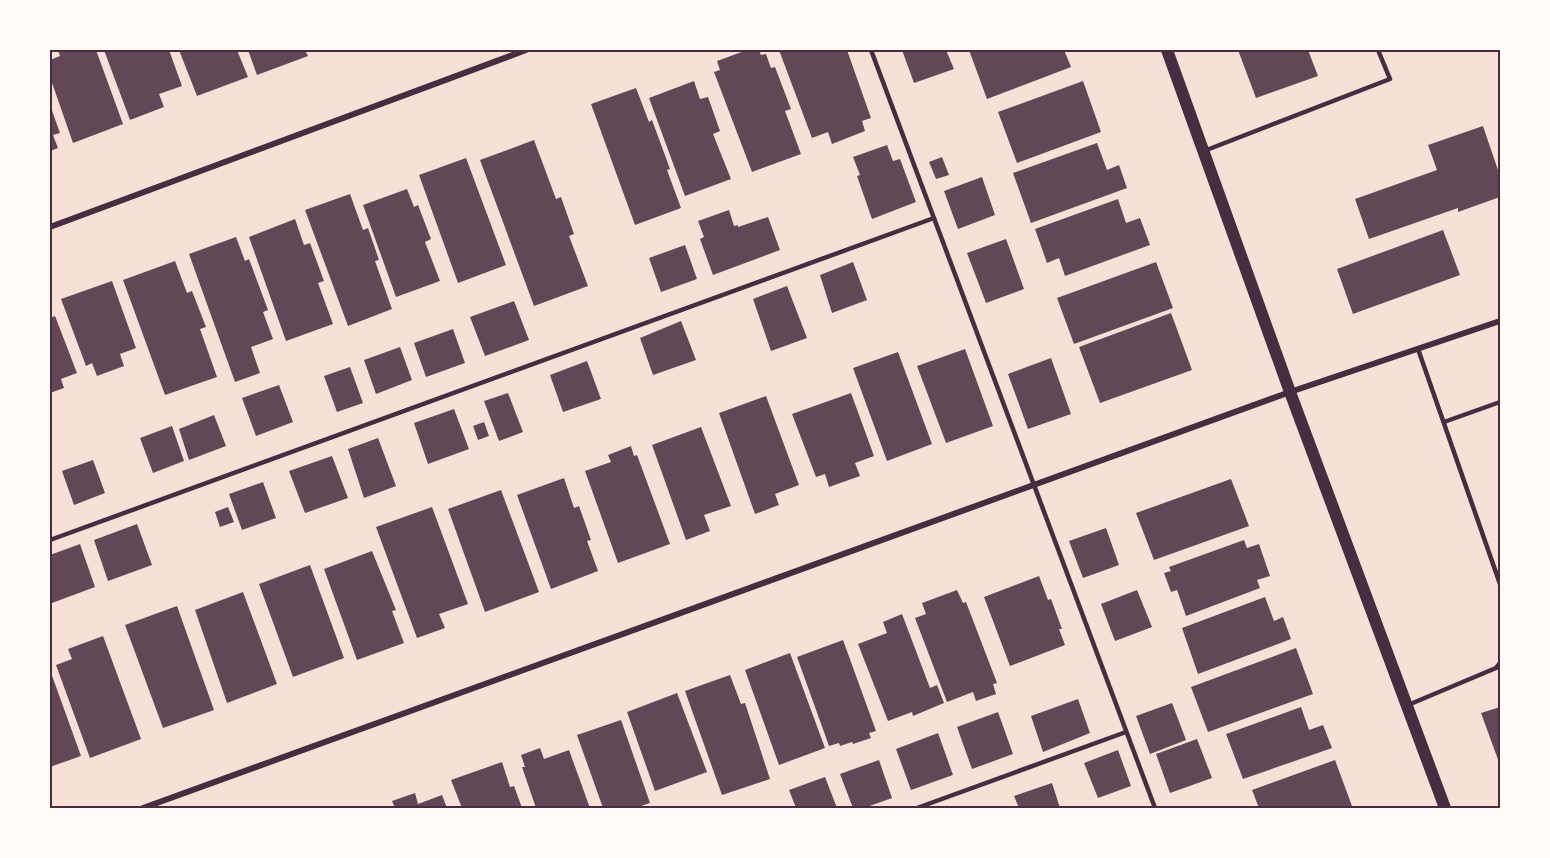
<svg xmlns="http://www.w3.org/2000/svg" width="1550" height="858" font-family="Raleway,sans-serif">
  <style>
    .building { fill: #644757 }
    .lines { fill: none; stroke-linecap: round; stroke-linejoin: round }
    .service { stroke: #4a2c40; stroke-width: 4.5 }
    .minor { stroke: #4a2c40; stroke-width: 6 }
    .secondary { stroke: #4a2c40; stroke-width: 12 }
    .neatline { fill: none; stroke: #4a2c40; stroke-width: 2 }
  </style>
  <rect width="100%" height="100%" fill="#f7e1d7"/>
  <g class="building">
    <path d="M58,50h38l27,74 -50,19 -23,-66v-17l10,-4z"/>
    <path d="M104,50h65l13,36 -23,8 5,13 -34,13z"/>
    <path d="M179,50h58l11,27 -51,19z"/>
    <path d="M248,50h57l3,6 -51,19z"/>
    <path d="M747,50h12l2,5 5,-1 5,14 4,-1 16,42 -6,2 16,43 -49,18 -38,-100 6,-2 -3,-9z"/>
    <path d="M779,50h68l24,68 -9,3 3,10 -33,13 -4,-12 -16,6z"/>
    <path d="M902,50h44l8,19 -40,14z"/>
    <path d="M969,50h95l7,17 -84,32z"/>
    <path d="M1238,50h70l10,26 -62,22z"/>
    <path d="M694,81l6,18 8,-2 12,34 -7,3 18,45 -46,17 -36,-98z"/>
    <path d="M1083,81l18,51 -84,31 -19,-51z"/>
    <path d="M636,88l13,34 3,-2 18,49 -3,1 14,38 -46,17 -44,-121z"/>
    <path d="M50,105l10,28 -7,2 5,13 -8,3z"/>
    <path d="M1483,126l17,50v21l-42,15v-4l-89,31 -14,-40 82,-29 -9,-25z"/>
    <path d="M534,140l22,59 5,-2 13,37 -5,2 19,50 -54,20 -54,-146z"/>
    <path d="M1097,143l10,27 12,-5 8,23 -96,35 -18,-50z"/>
    <path d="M887,145l6,16 7,-2 16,43 -44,17 -15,-43 3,-1 -7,-18z"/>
    <path d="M942,157l7,18 -13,4 -7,-17z"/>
    <path d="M466,158l40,107 -48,18 -39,-108z"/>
    <path d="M982,177l13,38 -37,14 -14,-38z"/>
    <path d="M407,189l7,18 4,-2 13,34 -6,3 15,39 -44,16 -33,-92z"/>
    <path d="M350,194l13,36 5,-2 11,32 -4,1 17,48 -44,17 -43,-116z"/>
    <path d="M1118,199l8,24 14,-5 10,27 -85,31 -6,-18 -12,5 -12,-34z"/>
    <path d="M729,210l5,16 4,-1v2l30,-10 12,33 -67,25 -13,-36 4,-2 -6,-16z"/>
    <path d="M295,219l9,26 6,-2 14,38 -6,2 15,41 -47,17 -37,-104z"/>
    <path d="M1443,230l17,45 -107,39 -16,-45z"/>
    <path d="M236,237l9,24 4,-2 19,51 -5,2 10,27 -22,8 9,26 -25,9 -46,-128z"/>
    <path d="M1006,239l18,50 -38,14 -19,-50z"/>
    <path d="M685,245l12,34 -36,13 -12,-34z"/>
    <path d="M175,261l12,32 5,-2 14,36 -6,2 17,48 -52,18 -42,-115z"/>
    <path d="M853,262l14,38 -35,13 -12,-38z"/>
    <path d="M1156,262l17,46 -99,36 -17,-46z"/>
    <path d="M112,281l24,67 -16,6 4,12 -27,10 -5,-13 -6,3 -25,-67z"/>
    <path d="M787,286l20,52 -36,13 -18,-52z"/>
    <path d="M514,301l15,39 -44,16 -15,-39z"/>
    <path d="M1171,313l21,57 -92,33 -21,-56z"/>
    <path d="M55,316l22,57 -16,6 3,9 -14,5v-75z"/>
    <path d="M681,321l15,39 -43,15 -13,-37z"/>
    <path d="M453,329l12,34 -39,14 -12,-34z"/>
    <path d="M400,347l12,33 -36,14 -12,-34z"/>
    <path d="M965,349l28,77 -47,17 -29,-77z"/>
    <path d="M898,352l34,92 -45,17 -34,-93z"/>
    <path d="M1051,358l20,56 -43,15 -20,-55z"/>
    <path d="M587,361l14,38 -38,13 -13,-37z"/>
    <path d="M350,367l13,36 -26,9 -13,-36z"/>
    <path d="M279,385l14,37 -37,14 -14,-38z"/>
    <path d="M508,393l15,39 -24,9 -15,-40z"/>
    <path d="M851,393l23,63 -19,7 5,13 -31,11 -4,-13 -9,3 -24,-63z"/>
    <path d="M766,396l33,89 -24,9 4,11 -24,9 -36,-101z"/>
    <path d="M454,409l15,40 -41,15 -14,-41z"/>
    <path d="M214,415l12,31 -37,14 -10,-31z"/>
    <path d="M484,422l5,14 -11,4 -5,-14z"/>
    <path d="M172,426l12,35 -31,12 -13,-35z"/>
    <path d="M701,427l30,79 -27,9 6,16 -24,9 -34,-95z"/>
    <path d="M378,438l18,48 -32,12 -16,-49z"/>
    <path d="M631,446l3,10 3,-1 33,89 -52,19 -33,-92 26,-9 -3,-7z"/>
    <path d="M332,456l16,42 -43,15 -16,-42z"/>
    <path d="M93,460l12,33 -31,12 -12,-34z"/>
    <path d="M564,478l10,30 5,-2 12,34 -4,1 11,30 -47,18 -34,-94z"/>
    <path d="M1231,479l18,47 -95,34 -18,-47z"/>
    <path d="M263,482l13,36 -34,12 -13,-36z"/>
    <path d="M501,490l38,102 -54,20 -37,-103z"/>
    <path d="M228,507l6,15 -14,5 -5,-15z"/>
    <path d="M432,507l36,97 -29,10 6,14 -28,10 -41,-111z"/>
    <path d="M137,524l15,41 -44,16 -14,-41z"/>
    <path d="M1106,528l13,37 -36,13 -14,-37z"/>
    <path d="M1244,540l3,8 12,-4 11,32 -13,4 3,8 -74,28 -9,-26 -6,2 -7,-19 7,-2 -2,-4z"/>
    <path d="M80,544l15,43 -43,16 -2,-8v-40z"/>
    <path d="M372,551l24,59 -4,1 12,32 -47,17 -33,-91z"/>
    <path d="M310,565l34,93 -51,19 -34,-93z"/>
    <path d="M1039,576l9,24 3,-1 11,30h-3l6,16 -55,21 -26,-69z"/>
    <path d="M957,590l6,13 3,-1 31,81 -4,1 3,10 -20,7 -3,-9 -26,10 -32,-84 11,-4 -4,-11z"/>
    <path d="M1137,590l15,37 -37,14 -14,-37z"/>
    <path d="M243,592l34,92 -50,19 -32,-93z"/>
    <path d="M1265,597l9,24 9,-4 8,22 -93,35 -16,-46z"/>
    <path d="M177,606l37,104 -51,18 -38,-103z"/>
    <path d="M902,614l28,74 7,-3 7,18 -31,13 -1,-4 -24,9 -30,-77 29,-11 -4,-11z"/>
    <path d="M103,636l38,103 -51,19 -34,-93 16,-6 -4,-10z"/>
    <path d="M843,640l33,91 -7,2 2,5 -18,6 -1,-2 -12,4 -1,-3 -10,3 -32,-89z"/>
    <path d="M1296,648l17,46 -105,38 -17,-45z"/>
    <path d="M790,653l35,95 -46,17 -34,-95z"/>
    <path d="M50,670l31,86 -31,11z"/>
    <path d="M730,675l11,29 4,-1 25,76 -48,16 -37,-104z"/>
    <path d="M677,693l30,79 -52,19 -28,-79z"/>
    <path d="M1078,699l12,34 -47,19 -12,-36z"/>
    <path d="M1172,703l14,37 -36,14 -14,-38z"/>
    <path d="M1301,707l8,23 14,-5 9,23 -89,31 -17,-45z"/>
    <path d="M1500,707v58l-19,-52z"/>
    <path d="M998,712l15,42 -41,15 -15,-42z"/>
    <path d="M621,720l29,83 -15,5h-32l-26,-73z"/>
    <path d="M938,733l15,42 -42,15 -15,-41z"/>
    <path d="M1197,739l15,39 -42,15 -14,-39z"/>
    <path d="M540,748l4,11 25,-9 21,58h-54l-14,-41h3l-4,-12z"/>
    <path d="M1118,750l13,36 -33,12 -14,-35z"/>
    <path d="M879,760l13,38 -28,10h-11l-13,-34z"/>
    <path d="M1335,760l17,46 -8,2h-85l-7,-18z"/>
    <path d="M502,762l8,25 4,-1 8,22h-60l-11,-28z"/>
    <path d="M825,777l12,31h-41l-7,-18z"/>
    <path d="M1052,783l8,25h-41l-5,-12z"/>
    <path d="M415,793l3,11 24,-9 5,13h-52l-3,-7z"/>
  </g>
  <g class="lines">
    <g class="service">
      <path d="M871,50l284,758"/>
      <path d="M1204,151l186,-72 -12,-29"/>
      <path d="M1418,349l82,235"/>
      <path d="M1444,422l56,-20"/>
      <path d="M50,540l884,-322"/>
      <path d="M1408,705l88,-37 4,-5"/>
      <path d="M917,808l209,-76"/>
    </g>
    <g class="minor">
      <path d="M50,227l476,-177"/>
      <path d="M143,808l1147,-416 210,-71"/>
    </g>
    <path class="secondary" d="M1167,50l123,342 155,416"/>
  </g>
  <rect width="1550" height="858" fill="none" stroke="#fffaf5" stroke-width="102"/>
  <rect x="51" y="51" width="1448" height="756" class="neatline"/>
</svg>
